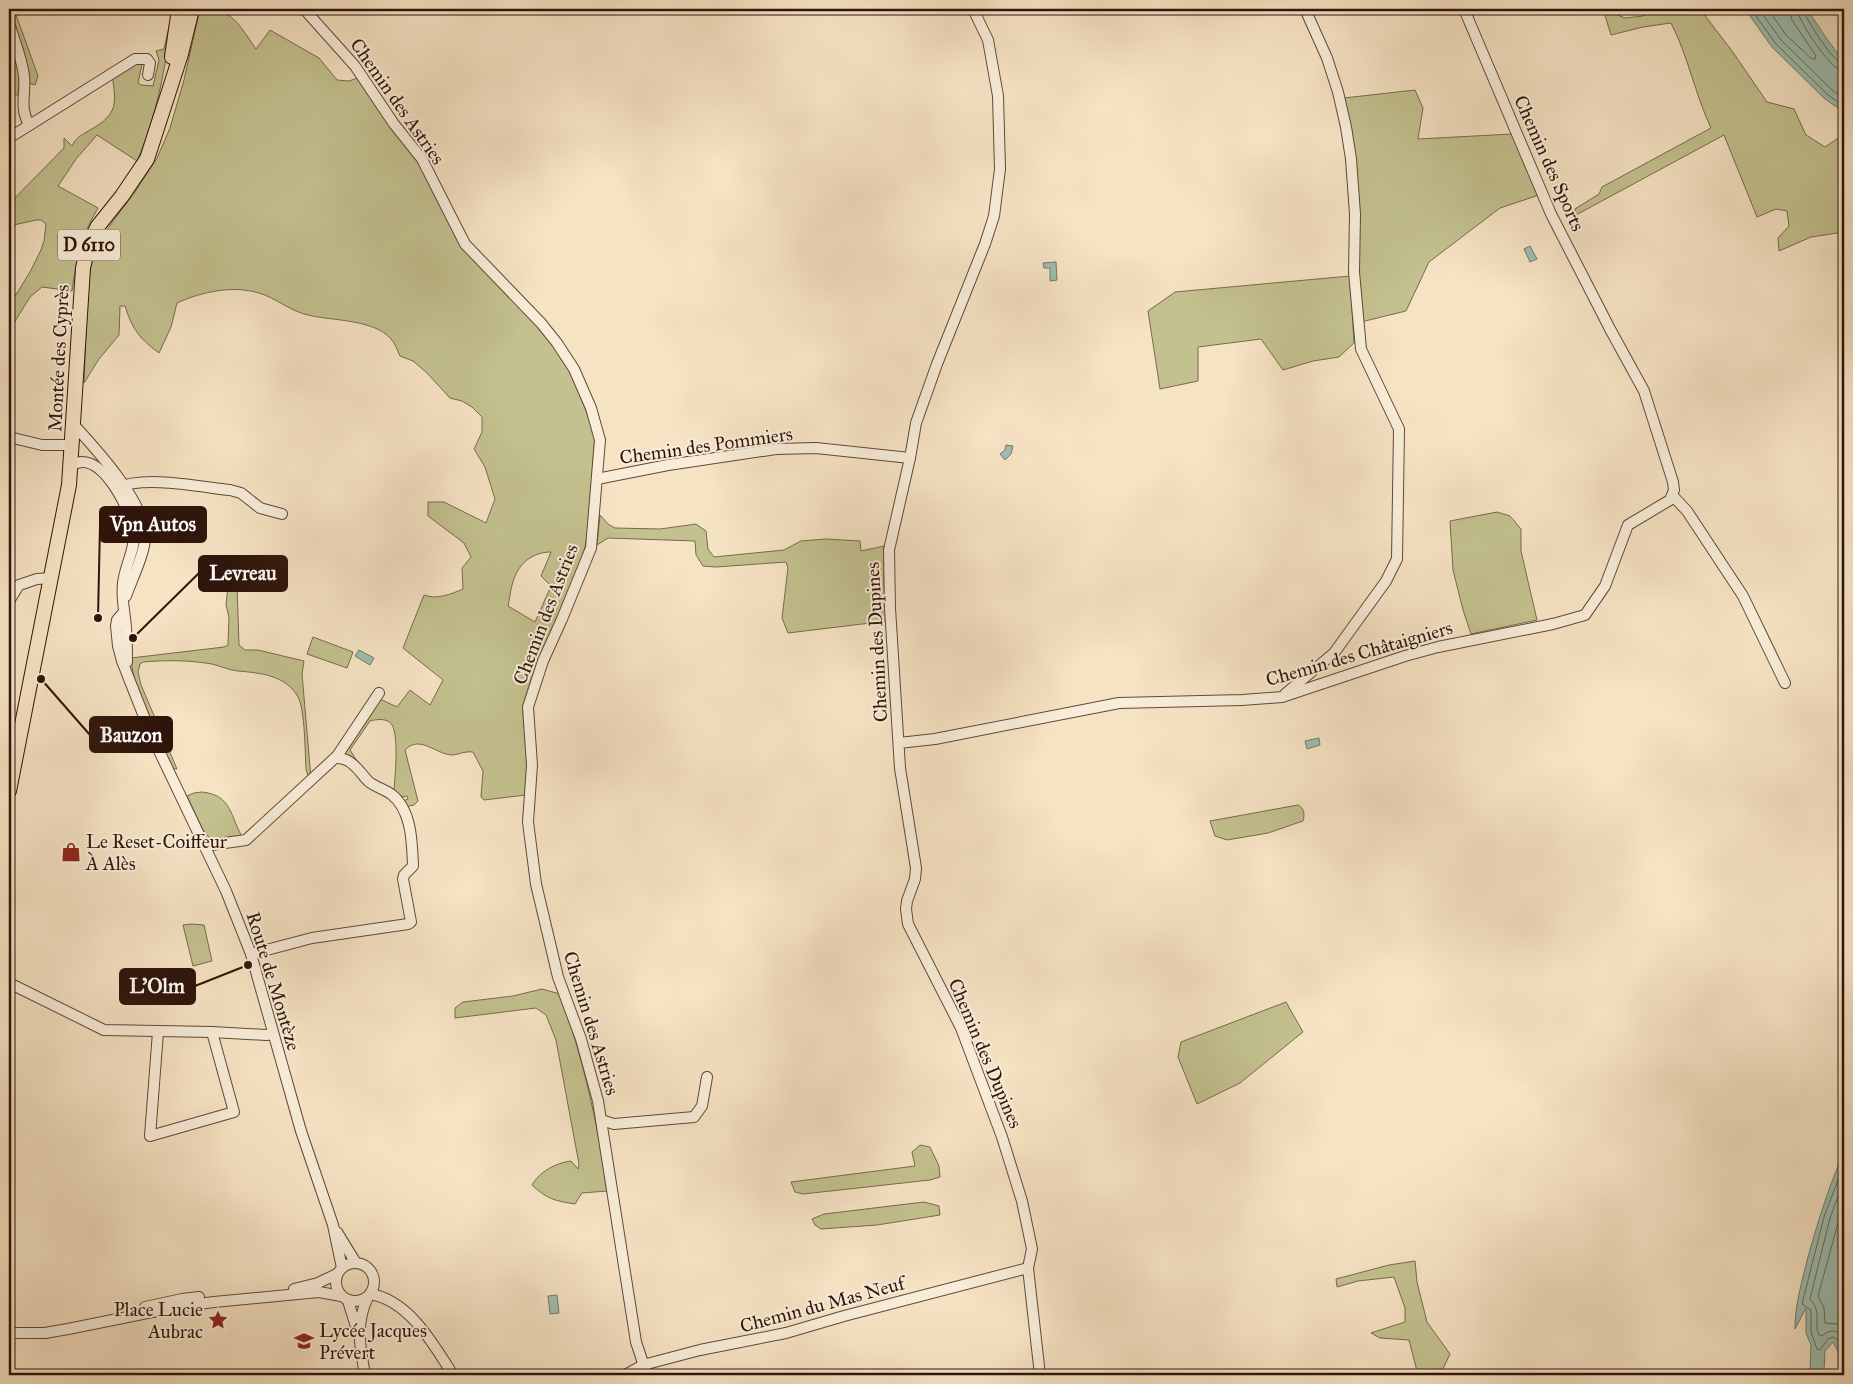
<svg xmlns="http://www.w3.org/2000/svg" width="1853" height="1384" font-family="'IM FELL Great Primer',serif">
	<rect width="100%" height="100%" fill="#f6e3c4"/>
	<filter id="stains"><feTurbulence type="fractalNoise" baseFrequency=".004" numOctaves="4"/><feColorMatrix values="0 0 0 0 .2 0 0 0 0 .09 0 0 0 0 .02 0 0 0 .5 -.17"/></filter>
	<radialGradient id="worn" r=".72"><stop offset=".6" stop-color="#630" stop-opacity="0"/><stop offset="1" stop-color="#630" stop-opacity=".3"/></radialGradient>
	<g fill="#c3c18f" stroke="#786a4c" fill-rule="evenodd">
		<polygon points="9,9 14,9 38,76 35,85 29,83 26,61"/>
		<path d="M173 9C167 60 158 113 137 161L97 135 76 159 58 186 98 208C82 234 76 261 72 291L42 287 30 297 9 331V306L30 272 41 250 44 241 46 224 41 220H36L9 226V204L64 148V138L72 146C76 137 82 135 90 130 119 114 116 103 112 74L138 61 142 64 138 83 141 85 153 86 159 60 156 51 164 49Z"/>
		<path d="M200 9C234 9 238 24 256 49L270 30 319 58 337 80 349 81 360 77 416 156 465 250 546 335 570 370 595 434 588 529 585 547 574 580 531 680 524 702 523 714 528 762 526 795 484 800 481 797 483 771 473 752C465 751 460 754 453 755 436 755 420 734 405 750L418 801 414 805 405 807 403 801 408 799 407 796 402 797 394 790C395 777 399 736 392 725 388 718 377 719 370 721L350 750 357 761 342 755 375 699 382 700 397 707 410 690 430 705 443 680 403 648 424 595C437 600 451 594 463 589L462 568 471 557 464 543 428 516V502H444L486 523 495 499 485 467 474 449 482 432V417L472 407 462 401 450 398 427 373 413 361 400 356C397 350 395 343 391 339 374 319 332 321 308 315 290 311 276 298 259 293 232 285 201 292 177 303L171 327 159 353C140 339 132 329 125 306H120L119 335 99 359 84 383 88 282 94 250 113 221 135 192 157 158 170 128 184 80ZM551 552 541 576 551 586 535 622 508 606C510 598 510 590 513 582 518 564 532 552 551 552Z"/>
		<path d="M1603 9 1625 18 1643 16 1655 9H1700L1732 51 1767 102 1794 109 1806 135 1825 147 1843 135 1844 232 1811 237 1779 251 1778 238 1789 226 1787 211 1776 209 1757 217 1724 135 1576 215 1575 209 1599 194 1602 187 1711 128C1695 94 1688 56 1671 23L1643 27 1611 35Z"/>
		<polygon points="11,57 16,58 20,73 18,95 9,95 9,70 13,69 9,58"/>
		<polygon points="1415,90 1423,108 1418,139 1512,134 1539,195 1500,208 1429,262 1406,311 1361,322 1344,98"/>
		<polygon points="1350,276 1354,343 1339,357 1313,361 1283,370 1261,339 1198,347 1198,381 1160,389 1148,311 1175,292"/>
		<polygon points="1497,512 1510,516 1521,529 1521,551 1537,620 1471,634 1463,610 1453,570 1450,521"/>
		<polygon points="600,515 608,524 615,528 660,529 696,524 706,531 708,549 714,557 784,550 801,541 826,539 860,541 861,551 884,546 884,587 887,621 788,633 782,618 788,568 786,562 716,567 703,566 696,555 695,541 608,538 597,545"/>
		<path d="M228 585H237L239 645 245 650H258L304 661 302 674 311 778 308 776 306 769C305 753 305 709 298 697 286 675 260 673 238 671 229 670 220 666 212 664 188 660 167 660 143 662L140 664 138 672 141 685 177 769 172 768C157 733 134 696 131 658L224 647 228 645 229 617 226 605Z"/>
		<polygon points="313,637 353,652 347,668 307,654"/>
		<path d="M202 792C233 795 230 818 243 838L212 841 203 830 187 796 194 793Z"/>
		<path d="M1298 805C1304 808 1305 814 1303 821L1268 833 1227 840 1215 836 1210 821Z"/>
		<polygon points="192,924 204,925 212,961 193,966 183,925"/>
		<path d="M542 989 560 994C583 1058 598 1123 607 1191L582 1193 575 1204C555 1201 547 1199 532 1185 540 1171 556 1163 571 1161L578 1169 579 1164 556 1040 546 1015 536 1008 455 1018V1008L463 1002 513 996Z"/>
		<polygon points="1286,1002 1303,1032 1240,1083 1197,1104 1178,1057 1181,1042"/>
		<polygon points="920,1145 930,1147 939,1166 940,1177 930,1180 803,1194 795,1192 791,1182 915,1166 912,1152"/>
		<polygon points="924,1202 939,1206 940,1215 877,1225 821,1229 815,1225 812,1219 824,1214"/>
		<polygon points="1415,1261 1417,1282 1427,1322 1450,1354 1443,1369 1444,1375 1418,1375 1409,1340 1380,1338 1371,1333 1405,1322 1405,1308 1394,1277 1358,1281 1337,1287 1336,1279 1389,1265"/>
	</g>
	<g fill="#9dbeb0" stroke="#717a6e">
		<polygon points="1745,9 1807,9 1829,42 1844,61 1844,112 1825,99 1772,47"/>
		<polygon points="1530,246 1537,259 1530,262 1524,249"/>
		<polygon points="1056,262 1057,280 1050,281 1050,268 1044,268 1043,263"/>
		<polygon points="1006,445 1013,446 1011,454 1005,460 1000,454 1005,450"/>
		<polygon points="359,650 374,658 370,665 355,656"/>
		<polygon points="1319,738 1320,745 1307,749 1305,741"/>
		<path d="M1844 1152V1362L1833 1342 1825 1351 1824 1371 1821 1375H1812L1810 1371 1811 1345 1806 1333V1308L1795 1329C1795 1305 1802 1281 1808 1257 1818 1221 1829 1186 1844 1152Z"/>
		<polygon points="557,1295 559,1313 550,1314 548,1296"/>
	</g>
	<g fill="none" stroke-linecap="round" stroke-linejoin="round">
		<g stroke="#66695d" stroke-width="1">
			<polyline points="1751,9 1776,44 1828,95 1844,106"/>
			<polyline points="1759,9 1781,40 1832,90 1844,98"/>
			<polyline points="1768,9 1786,35 1812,59 1815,59 1816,56 1792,20 1789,9"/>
			<path d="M1797 9C1797 19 1827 63 1837 68 1840 70 1841 70 1844 70"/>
			<path d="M1803 9 1804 13C1811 25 1832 62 1844 64"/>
			<polyline points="1844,1164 1824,1217 1802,1304 1811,1310 1811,1332 1817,1349 1820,1350 1828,1339 1833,1337 1838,1340 1844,1352"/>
			<path d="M1844 1180 1830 1218 1810 1299C1823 1314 1813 1321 1819 1335L1822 1336C1830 1329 1838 1329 1844 1339"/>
			<polyline points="1844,1201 1818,1296 1824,1308 1825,1323 1837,1324 1844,1327"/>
		</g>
		<defs>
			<g id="minor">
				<polyline points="304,9 355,66 394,124 422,159 465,244 541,323 557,343 574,369 591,408 600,440 591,548 562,619 543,661 528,707 532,765 528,822 536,884 558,977 581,1039 598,1101 636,1342 647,1375"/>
				<polyline points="973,9 988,40 998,96 1000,169 994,216 985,244 937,364 916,423 910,458 889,550 890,608 900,768 916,868 915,879 907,901 906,909 908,924 961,1028 1002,1137 1022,1201 1032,1249 1028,1268 1040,1375"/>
				<path d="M9 23C14 40 22 58 24 76 26 95 19 106 29 125"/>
				<polyline points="9,138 135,59 147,59 150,63 148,75"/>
				<path d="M74 425C96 449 146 503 145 537 145 553 132 579 126 596"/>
				<polyline points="9,437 42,445 72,445"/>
				<path d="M71 466C99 446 130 508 134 531 136 548 125 565 123 583 121 598 125 613 126 628 127 639 127 651 127 662"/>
				<polyline points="597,479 668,465 776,449 816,448 910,458"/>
				<path d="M118 488C143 475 201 487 230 490L241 493 260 508 282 514"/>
				<polyline points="1673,496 1687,511 1743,596 1785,683"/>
				<polyline points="9,601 19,585 37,579 51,578"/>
				<polyline points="123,613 117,620 116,626 118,646 122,661 150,732 226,891 251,954 301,1131 333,1225 342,1268"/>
				<polyline points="1285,694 1334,653 1386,581 1397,559 1399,429 1361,349 1354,272 1355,214 1351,159 1346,127 1338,92 1327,58 1305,9"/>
				<polyline points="899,743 935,739 1119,703 1242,700 1282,697 1405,656 1438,647 1553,624 1585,615 1605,586 1628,525 1670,500 1674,490 1673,482 1644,391 1610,329 1551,214 1464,9"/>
				<polyline points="204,846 246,840 337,756 379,693"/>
				<path d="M251 954 312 938 408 924 411 922 403 879 404 875 413 866C412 842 412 810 391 794 384 789 375 787 368 781 358 770 351 757 335 758"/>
				<polyline points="9,983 104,1030 212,1032 266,1035 273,1034"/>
				<polyline points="158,1032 150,1136 234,1112 212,1032"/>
				<polyline points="601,1120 614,1124 694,1117 702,1106 707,1077"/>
				<polyline points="337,1232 356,1263"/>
				<circle cx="355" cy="1282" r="19"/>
				<polyline points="294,1289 318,1283 337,1274"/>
				<path d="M370 1294C409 1300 434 1345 453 1375"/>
				<polyline points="348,1301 358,1333"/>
				<polyline points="145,1307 182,1299 199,1297"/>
				<polyline points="9,1333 45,1333 68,1329 182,1306 214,1302 319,1292 341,1296"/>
				<path d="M365 1375C360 1347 355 1324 368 1297"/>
				<polyline points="625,1375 643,1365 700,1350 786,1333 844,1316 1028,1268"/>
			</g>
			<g id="major">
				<polyline points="172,57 179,9"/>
				<polyline points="9,791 69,485 83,268 88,246 98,226 122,196 147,159 181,54 192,9"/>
			</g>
		</defs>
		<use href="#minor" stroke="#604838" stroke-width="12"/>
		<use href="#major" stroke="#2e140a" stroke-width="16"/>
		<use href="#minor" stroke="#f9edd9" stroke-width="10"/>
		<use href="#major" stroke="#f6e3c4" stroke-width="14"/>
	</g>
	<defs>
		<symbol id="shop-bare" viewBox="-9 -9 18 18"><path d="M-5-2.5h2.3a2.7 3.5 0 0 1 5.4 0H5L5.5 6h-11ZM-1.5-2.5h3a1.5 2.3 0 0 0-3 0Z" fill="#8f2418" stroke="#f9edd9" stroke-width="2.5" paint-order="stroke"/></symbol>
		<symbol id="sight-bare" viewBox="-9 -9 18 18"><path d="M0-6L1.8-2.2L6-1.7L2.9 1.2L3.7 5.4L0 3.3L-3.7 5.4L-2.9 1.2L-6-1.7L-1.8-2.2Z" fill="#8f2418" stroke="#f9edd9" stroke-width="2.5" paint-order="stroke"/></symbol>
		<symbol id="school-bare" viewBox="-9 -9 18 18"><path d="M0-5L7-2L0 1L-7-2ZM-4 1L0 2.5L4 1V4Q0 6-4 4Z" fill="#8f2418" stroke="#f9edd9" stroke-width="2.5" paint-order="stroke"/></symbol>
	</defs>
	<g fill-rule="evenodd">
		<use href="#shop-bare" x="57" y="838" width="28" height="28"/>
		<use href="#sight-bare" x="204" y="1306" width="28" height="28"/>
		<use href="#school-bare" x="290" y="1327" width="28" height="28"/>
	</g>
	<g text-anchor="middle" stroke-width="4" stroke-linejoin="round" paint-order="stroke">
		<rect fill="#f9edd9" stroke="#6b5548" stroke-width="1" x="58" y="229.5" width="62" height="31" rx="4"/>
		<g font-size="18" font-weight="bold" fill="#2e140a">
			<text x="89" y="251">D 6110</text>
		</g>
		<g font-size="19" fill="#2e140a" stroke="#f9edd9">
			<text transform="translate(398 101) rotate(55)" y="7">Chemin des Astries</text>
			<text transform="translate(1550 163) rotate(66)" y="7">Chemin des Sports</text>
			<text transform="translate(58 358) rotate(-87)" y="7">Montée des Cyprès</text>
			<text transform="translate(706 445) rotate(-8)" y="7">Chemin des Pommiers</text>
			<text transform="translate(545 614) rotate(-69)" y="7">Chemin des Astries</text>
			<text transform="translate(876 642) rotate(-93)" y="7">Chemin des Dupines</text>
			<text transform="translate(1359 653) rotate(-16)" y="7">Chemin des Châtaigniers</text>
			<text transform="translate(274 981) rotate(73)" y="7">Route de Montèze</text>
			<text transform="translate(592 1023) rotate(73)" y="7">Chemin des Astries</text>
			<text transform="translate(986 1053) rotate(67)" y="7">Chemin des Dupines</text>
			<text transform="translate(822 1304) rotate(-15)" y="7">Chemin du Mas Neuf</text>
		</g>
		<g font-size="19" fill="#2e140a" stroke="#f9edd9" text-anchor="start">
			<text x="86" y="848">Le Reset-Coiffeur<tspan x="86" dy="22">À Alès</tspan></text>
			<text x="203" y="1316" text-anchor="end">Place Lucie<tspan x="203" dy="22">Aubrac</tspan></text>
			<text x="319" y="1337">Lycée Jacques<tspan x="319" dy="22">Prévert</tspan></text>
		</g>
	</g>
	<path fill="none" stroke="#2e140a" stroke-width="2" d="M98 618L100 524M133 638L199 573M41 679L90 735M248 965L195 986"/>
	<g fill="#2e140a" stroke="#f9edd9" stroke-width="2">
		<circle cx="98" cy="618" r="5"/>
		<circle cx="133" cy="638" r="5"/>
		<circle cx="41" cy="679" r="5"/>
		<circle cx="248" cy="965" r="5"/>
	</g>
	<g fill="#2e140a" stroke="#2e140a" stroke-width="2">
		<rect x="100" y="507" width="106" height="35" rx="5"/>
		<rect x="199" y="556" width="88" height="35" rx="5"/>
		<rect x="90" y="717" width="82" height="35" rx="5"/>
		<rect x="120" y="969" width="75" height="35" rx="5"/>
	</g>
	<g font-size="20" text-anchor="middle" font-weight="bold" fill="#fff">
		<text x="153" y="531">Vpn Autos</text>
		<text x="243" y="580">Levreau</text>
		<text x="131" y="742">Bauzon</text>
		<text x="157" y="993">L'Olm</text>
	</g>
	<rect width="1853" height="1384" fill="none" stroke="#f6e3c4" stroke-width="30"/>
	<rect x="10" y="10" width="1833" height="1364" fill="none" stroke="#2e140a" stroke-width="2.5"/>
	<rect x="15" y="15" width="1823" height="1354" fill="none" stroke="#2e140a"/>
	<rect width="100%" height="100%" filter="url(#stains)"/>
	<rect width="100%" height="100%" fill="url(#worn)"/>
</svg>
